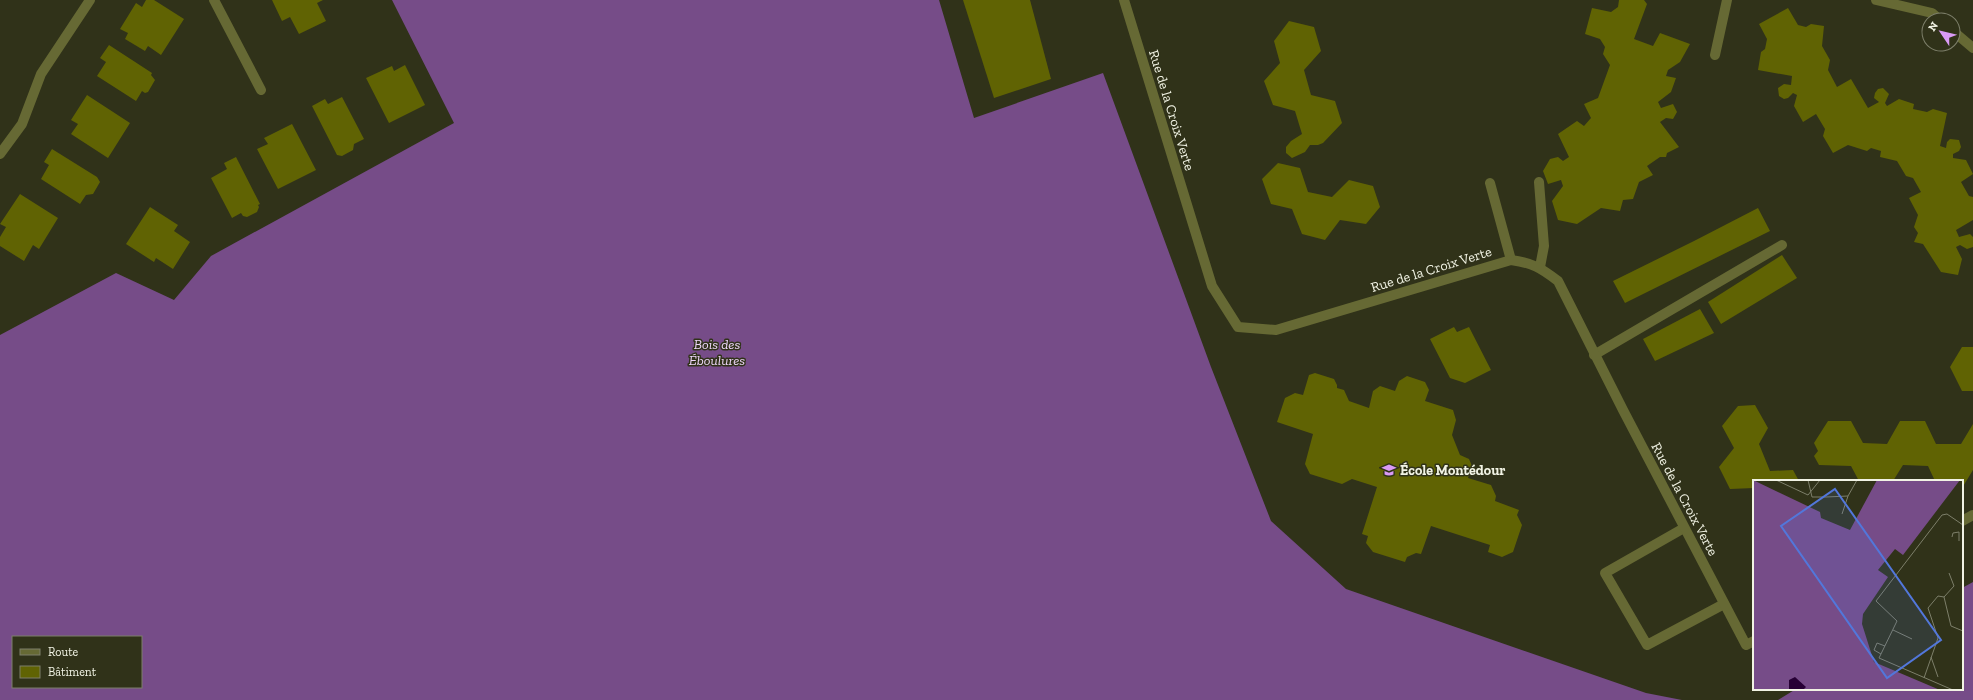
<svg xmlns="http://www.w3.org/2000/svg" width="1973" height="700" font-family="'Zilla Slab',serif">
	<rect width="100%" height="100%" fill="#303219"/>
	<g fill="#764c88" fill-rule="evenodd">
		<path d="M392 0H939L974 118 1103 73 1211 367 1271 521 1346 589 1646 693 1682 700H0V335L116 273 174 300 211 256 454 123ZM13 637H141V687H13Z"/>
		<polygon points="1973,582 1973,700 1778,700 1796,689 1962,689 1962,588"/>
	</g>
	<g fill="#606303">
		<polygon points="146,0 154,0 184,19 161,55 148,46 145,51 125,39 128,33 120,29 136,3 142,7"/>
		<polygon points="272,0 323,0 317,3 326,21 299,34 290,17 282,21"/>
		<polygon points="963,0 1030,0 1051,79 994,98"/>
		<polygon points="1619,0 1644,0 1647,4 1634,39 1653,46 1660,33 1690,44 1680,62 1668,70 1666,76 1676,78 1671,92 1658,102 1661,108 1673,104 1677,112 1673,119 1666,118 1660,122 1679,147 1667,153 1666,157 1660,157 1647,166 1653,175 1639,182 1633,199 1623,200 1620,211 1601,208 1577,224 1558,220 1552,201 1563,186 1561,180 1548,184 1543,171 1550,159 1558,157 1563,161 1569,157 1558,134 1577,121 1584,126 1591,118 1584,104 1598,98 1610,65 1603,54 1605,47 1600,39 1585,34 1592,8 1611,12 1618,7"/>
		<polygon points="1788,8 1798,25 1806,27 1811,24 1824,26 1822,46 1830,60 1828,70 1837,87 1851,79 1868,108 1879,102 1874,98 1875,93 1878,89 1883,88 1889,94 1885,103 1887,106 1899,99 1914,104 1913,109 1927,112 1933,109 1947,113 1940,146 1946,148 1947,142 1950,139 1959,140 1961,147 1959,151 1953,154 1953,158 1966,160 1973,174 1961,182 1969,196 1973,197 1973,220 1956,230 1959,237 1970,234 1973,237 1973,247 1967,249 1960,245 1956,247 1962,259 1958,275 1941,272 1923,244 1914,242 1918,233 1914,227 1918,215 1909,198 1921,192 1913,178 1906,176 1897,161 1880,157 1881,151 1871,148 1867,151 1848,145 1833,153 1823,136 1825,129 1816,114 1803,122 1794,106 1797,95 1793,93 1788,98 1784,99 1779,96 1778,88 1784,84 1791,85 1792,76 1758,70 1761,52 1765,49 1767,39 1759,24"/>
		<polygon points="1289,21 1314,27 1321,51 1304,70 1311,95 1335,101 1342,123 1323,143 1318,145 1310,145 1305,152 1292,158 1286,153 1286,147 1291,141 1302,134 1295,111 1273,105 1264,81 1280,63 1274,41"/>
		<polygon points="109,45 152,73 151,75 155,80 148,92 145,93 142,91 136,101 97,76 106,62 100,58"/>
		<polygon points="405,65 425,105 389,123 366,78 392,66 394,71"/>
		<polygon points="87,95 130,123 108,158 71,134 78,124 71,120"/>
		<polygon points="342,97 364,139 354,144 353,150 342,156 337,155 312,106 325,99 328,104"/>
		<polygon points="292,124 316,170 278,189 257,149 268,144 264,138"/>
		<polygon points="52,149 97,177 100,182 93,194 86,195 80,204 41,179 49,165 44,162"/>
		<polygon points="236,157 260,204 258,205 259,207 257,212 247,217 243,216 241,213 232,218 211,178 227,169 224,163"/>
		<polygon points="1278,163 1300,168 1308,192 1332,197 1349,180 1373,186 1380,207 1366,224 1340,220 1325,240 1302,234 1292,209 1271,204 1262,179"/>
		<polygon points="20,194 58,218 39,249 33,245 24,261 0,246 0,237 6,227 0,224"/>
		<polygon points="150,207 178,225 174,231 190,242 173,269 156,258 154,262 126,244"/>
		<polygon points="1758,208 1770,231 1625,303 1613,281 1694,241"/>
		<polygon points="1782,255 1797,278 1721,324 1708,302"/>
		<polygon points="1700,309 1714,333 1655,361 1643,339"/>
		<polygon points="1454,327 1457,332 1469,327 1491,370 1465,383 1450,378 1430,339"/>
		<polygon points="1962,347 1973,347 1973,391 1962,391 1950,367"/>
		<polygon points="1315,373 1334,379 1337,385 1337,388 1344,390 1349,401 1369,408 1373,391 1380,386 1395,391 1399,381 1407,376 1425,382 1429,390 1425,401 1453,410 1456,420 1452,435 1460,455 1469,459 1472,466 1468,478 1491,485 1496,496 1495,501 1519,510 1517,515 1522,525 1513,552 1502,557 1488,552 1490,545 1431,526 1421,554 1416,553 1407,557 1405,562 1373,552 1366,543 1368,536 1362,534 1377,487 1352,479 1342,484 1310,474 1305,464 1313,434 1277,422 1285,398 1295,393 1303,395 1309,375"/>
		<polygon points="1755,405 1768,428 1759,444 1770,471 1793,470 1799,481 1754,481 1754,488 1730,489 1719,467 1734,448 1722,426 1738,406"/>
		<polygon points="1828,421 1851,421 1863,443 1887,444 1900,421 1925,421 1936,444 1961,444 1973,424 1973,470 1962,488 1962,481 1935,481 1928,466 1903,465 1893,481 1859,481 1851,466 1819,465 1814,456 1818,451 1814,443"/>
	</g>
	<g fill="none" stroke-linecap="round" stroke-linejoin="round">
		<g stroke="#666934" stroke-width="10">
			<polyline points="1715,55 1727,0"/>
			<polyline points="1539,182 1544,246 1540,267"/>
			<polyline points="1490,183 1511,260"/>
			<polyline points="1594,355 1782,245"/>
			<polyline points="1684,528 1605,573 1647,645 1724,604"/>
		</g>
		<g stroke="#666934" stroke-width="10">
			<polyline points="214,0 261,90"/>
			<path d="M1124 0 1212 286 1238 327 1276 330 1511 260C1533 263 1541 268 1558 281L1623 410 1746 645 1754 641"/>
			<polyline points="1876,0 1932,13 1940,20"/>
			<polyline points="1953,31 1973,48"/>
			<polyline points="0,154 22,124 41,74 90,0"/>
			<polyline points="1962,521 1973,515"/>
		</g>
	</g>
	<defs>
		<symbol id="school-bare" viewBox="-9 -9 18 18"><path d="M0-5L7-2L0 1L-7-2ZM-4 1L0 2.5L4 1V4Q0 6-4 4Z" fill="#da9af6" stroke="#303219" stroke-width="2.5" paint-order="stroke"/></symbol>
	</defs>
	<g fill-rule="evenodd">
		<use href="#school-bare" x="1379" y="460" width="20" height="20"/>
	</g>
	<g text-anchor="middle" stroke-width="3" stroke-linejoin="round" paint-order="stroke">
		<g font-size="14" fill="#f1f3e4" stroke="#303219">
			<text transform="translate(1172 110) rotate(73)" y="5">Rue de la Croix Verte</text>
			<text transform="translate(1431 269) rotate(-17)" y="5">Rue de la Croix Verte</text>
			<text transform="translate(1685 499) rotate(62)" y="5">Rue de la Croix Verte</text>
		</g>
		<g font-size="14" font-style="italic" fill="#eed6fa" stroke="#303219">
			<text x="717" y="349">Bois des<tspan x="717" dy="16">Éboulures</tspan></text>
		</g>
		<g font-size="14" font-weight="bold" fill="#f1f3e4" stroke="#303219" text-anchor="start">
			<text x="1400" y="475">École Montédour</text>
		</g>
	</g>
	<g transform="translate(1753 480)">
		<rect width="210" height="210" fill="#303219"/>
		<path d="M0 0 67 32 68 38 97 50 124 0H207L150 75 142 69 125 90 135 97 110 134 109 144 121 182 187 210H0Z" fill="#764c88"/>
		<path d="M42 197 53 207 50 210H36V200Z" fill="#270035"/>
		<path fill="none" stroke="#7d7f6a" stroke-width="1" d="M23 0 55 15 67 0M55 0 59 17H73L95 16 104 0M89 34 95 16M199 57 200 53 206 52V61M191 117 198 146 210 151M191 117 201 106 196 93M140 150 159 159M128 174 121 170 124 163 132 166M178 177 185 197M171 198 185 158 175 128 185 116 191 117M200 210 126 178 144 141 123 121 189 35 194 34 210 45"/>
		<path fill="#5277db" fill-opacity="0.15" stroke="#5277db" stroke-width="2" d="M82 9 188 160 134 198 28 46Z"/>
		<rect width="210" height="210" fill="none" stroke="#f1f3e4" stroke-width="2"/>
	</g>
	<rect x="12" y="636" width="130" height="52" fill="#303219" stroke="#7d7f6a"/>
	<rect x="20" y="649" width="20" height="6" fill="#666934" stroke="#7d7f6a"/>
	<text x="48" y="656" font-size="12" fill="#f1f3e4">Route</text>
	<rect x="20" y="666" width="20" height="12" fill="#606303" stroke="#7d7f6a"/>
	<text x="48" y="676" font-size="12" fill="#f1f3e4">Bâtiment</text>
	<g transform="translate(1941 32) rotate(305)"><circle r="19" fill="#303219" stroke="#7d7f6a"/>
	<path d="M0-3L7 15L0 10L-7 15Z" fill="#da9af6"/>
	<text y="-6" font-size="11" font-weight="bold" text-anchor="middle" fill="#f1f3e4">N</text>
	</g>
</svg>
